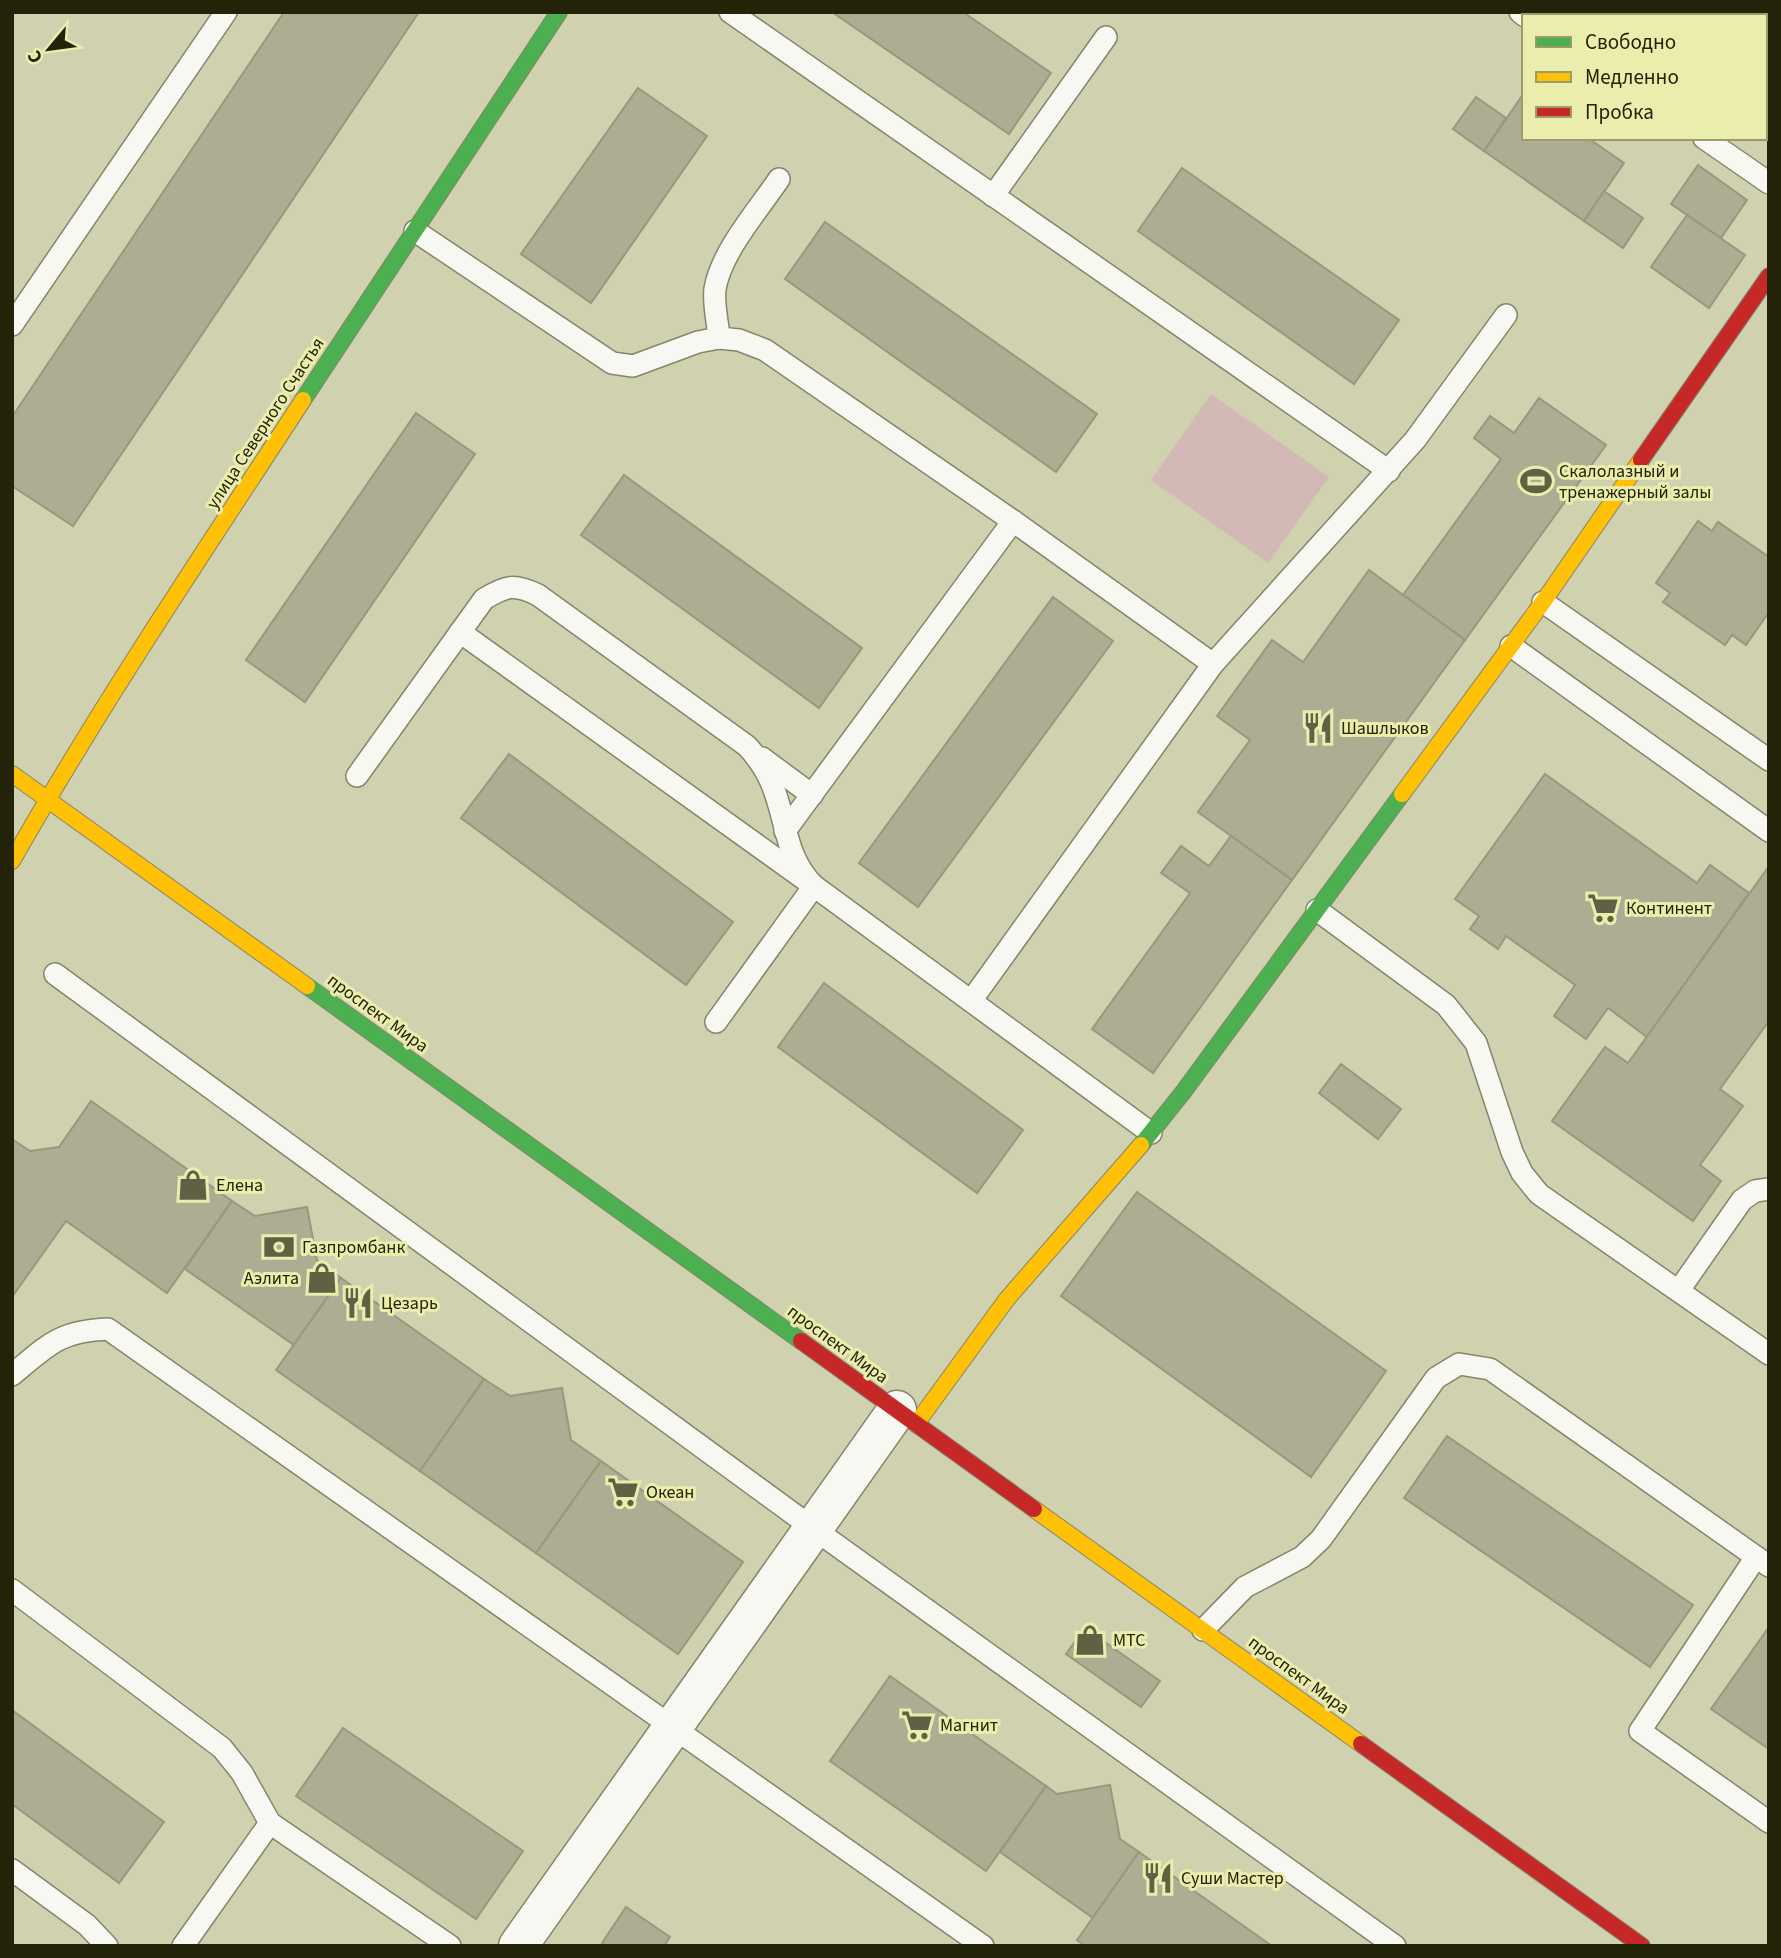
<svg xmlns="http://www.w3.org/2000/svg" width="1781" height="1958" font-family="'Source Sans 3',sans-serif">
	<rect width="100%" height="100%" fill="#d0d1af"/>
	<polygon fill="#d2b9b5" points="1211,394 1329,477 1268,563 1151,480"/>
	<g fill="#acad92" stroke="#98987e" stroke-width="2">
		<polygon points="284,12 419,12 73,526 12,486 12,417"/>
		<polygon points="832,12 963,12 1051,73 1009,134"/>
		<polygon points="1659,12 1769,12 1769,26 1765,31 1765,16 1665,16"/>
		<polygon points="638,88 707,136 591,303 521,254"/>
		<polygon points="1524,93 1524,138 1588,138 1624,163 1584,221 1484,151"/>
		<polygon points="1476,97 1506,118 1484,151 1453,129"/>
		<polygon points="1698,165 1747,200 1721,238 1671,204"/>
		<polygon points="1182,168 1399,320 1354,384 1138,231"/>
		<polygon points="1604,191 1643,218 1623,248 1584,221"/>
		<polygon points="1687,215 1745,255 1709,308 1651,267"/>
		<polygon points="825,222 1097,414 1056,472 785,279"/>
		<polygon points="1539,398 1606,445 1465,640 1403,595 1501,459 1474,438 1490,416 1514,433"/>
		<polygon points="416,413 475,454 305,702 246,660"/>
		<polygon points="624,475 862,648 819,708 581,535"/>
		<polygon points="1698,521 1712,531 1718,522 1769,557 1769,612 1746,645 1732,635 1725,645 1663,602 1670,593 1656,583"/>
		<polygon points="1369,570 1465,640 1292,880 1198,812 1250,740 1217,716 1272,640 1303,662"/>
		<polygon points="1053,597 1113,641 918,907 859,863"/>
		<polygon points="509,754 733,922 686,985 461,818"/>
		<polygon points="1545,774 1697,883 1710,865 1749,893 1647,1037 1608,1008 1586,1039 1554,1016 1575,985 1506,936 1498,949 1470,929 1479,916 1455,899"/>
		<polygon points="1231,836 1292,880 1153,1073 1092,1029 1190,893 1161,873 1181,846 1209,866"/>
		<polygon points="1769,866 1769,1021 1720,1089 1743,1106 1700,1165 1721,1181 1693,1221 1552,1121 1605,1047 1628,1063"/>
		<polygon points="824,983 1023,1130 977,1193 778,1047"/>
		<polygon points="1341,1064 1401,1109 1378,1139 1319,1093"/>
		<polygon points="91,1101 232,1201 167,1293 66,1221 12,1297 12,1139 30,1151 59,1147"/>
		<polygon points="1137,1192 1386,1371 1311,1477 1061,1296"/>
		<polygon points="232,1201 255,1216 307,1207 317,1260 341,1278 294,1345 185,1269"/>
		<polygon points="341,1278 484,1379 420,1471 276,1370"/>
		<polygon points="484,1379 510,1396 562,1388 571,1440 601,1461 536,1553 420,1471"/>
		<polygon points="1447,1436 1693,1605 1650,1667 1404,1498"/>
		<polygon points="601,1461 743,1562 678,1654 536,1553"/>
		<polygon points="1769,1627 1769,1749 1711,1709"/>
		<polygon points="1085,1628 1160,1681 1141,1707 1066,1654"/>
		<polygon points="890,1676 1046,1786 986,1871 830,1761"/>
		<polygon points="12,1710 164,1822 119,1883 12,1804"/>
		<polygon points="343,1728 523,1851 476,1919 296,1796"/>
		<polygon points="1110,1785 1120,1839 1139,1852 1093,1918 1000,1852 1046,1786 1057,1794"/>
		<polygon points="1139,1852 1272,1946 1085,1946 1077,1940"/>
		<polygon points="626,1907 670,1937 664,1946 607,1946 602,1943"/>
	</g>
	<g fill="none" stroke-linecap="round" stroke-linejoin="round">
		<defs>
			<g id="lane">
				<polyline points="730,12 1389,471"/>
				<polyline points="1520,12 1525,16"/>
				<polyline points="1704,138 1769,183"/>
				<polyline points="993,196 1106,37"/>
				<polyline points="415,231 612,363 633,366 698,342 719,338 739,340 765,350 1013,521 1213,664"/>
				<polyline points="12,325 226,12"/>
				<path d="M719 338C718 323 713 304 715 289 721 252 759 209 779 179"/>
				<polyline points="1543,602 1769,760"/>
				<polyline points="460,632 814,886 716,1022"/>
				<polyline points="1511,646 1769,831"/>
				<polyline points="762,758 812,795"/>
				<path d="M357 776 484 599C506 586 514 583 538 595L747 746C757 757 765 768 771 782 787 818 784 857 814 886L1151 1133"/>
				<polyline points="785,831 1013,521"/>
				<polyline points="1317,910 1446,1005 1476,1043 1512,1152 1522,1173 1539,1194 1769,1354"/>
				<polyline points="55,974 814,1529 1395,1946"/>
				<polyline points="971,1001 1213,664 1415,440 1506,315"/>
				<polyline points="1679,1290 1742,1200 1755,1191 1769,1189"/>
				<path d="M12 1375C48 1345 59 1331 108 1329L983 1946"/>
				<polyline points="1756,1557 1640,1731 1769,1822"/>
				<polyline points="12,1590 222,1748 242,1773 270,1823 450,1946"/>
				<polyline points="1203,1630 1245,1587 1302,1557 1321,1539 1436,1378 1459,1364 1490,1369 1769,1566"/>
				<polyline points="12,1870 87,1925 107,1946"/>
				<polyline points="183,1946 270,1823"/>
			</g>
			<polyline id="street" points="518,1946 897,1410"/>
			<g id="fast">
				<polyline points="303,400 559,12"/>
				<polyline points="307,986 801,1341"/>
				<polyline points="1141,1145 1184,1091 1402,794"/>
			</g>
			<g id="slow">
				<polyline points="12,774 307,986"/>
				<polyline points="1402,794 1543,602 1641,460"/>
				<path d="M12 861C102 703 204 552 303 400"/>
				<polyline points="916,1424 1007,1299 1141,1145"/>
				<polyline points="1034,1509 1361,1744"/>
			</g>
			<g id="jam">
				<polyline points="1641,460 1769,276"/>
				<polyline points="801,1341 1034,1509"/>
				<polyline points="1361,1744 1642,1946"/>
			</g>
		</defs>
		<use href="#lane" stroke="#84856a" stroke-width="24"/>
		<use href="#street" stroke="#84856a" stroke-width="41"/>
		<use href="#fast" stroke="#84856a" stroke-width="18"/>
		<use href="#slow" stroke="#84856a" stroke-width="18"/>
		<use href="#jam" stroke="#84856a" stroke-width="18"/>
		<use href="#lane" stroke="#f8f8f3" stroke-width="21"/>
		<use href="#street" stroke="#f8f8f3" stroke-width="38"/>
		<use href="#fast" stroke="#4caf50" stroke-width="16"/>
		<use href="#slow" stroke="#ffc107" stroke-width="16"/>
		<use href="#jam" stroke="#c62828" stroke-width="16"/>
	</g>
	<defs>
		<symbol id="stadium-bare" viewBox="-9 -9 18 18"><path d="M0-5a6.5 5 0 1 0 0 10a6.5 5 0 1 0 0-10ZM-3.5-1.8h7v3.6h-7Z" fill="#606044" stroke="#ebedad" stroke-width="2.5" paint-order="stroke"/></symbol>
		<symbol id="restaurant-bare" viewBox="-9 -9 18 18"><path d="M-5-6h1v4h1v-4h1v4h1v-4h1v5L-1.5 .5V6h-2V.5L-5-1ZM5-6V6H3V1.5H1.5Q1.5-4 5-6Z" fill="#606044" stroke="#ebedad" stroke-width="2.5" paint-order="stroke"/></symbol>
		<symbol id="supermarket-bare" viewBox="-9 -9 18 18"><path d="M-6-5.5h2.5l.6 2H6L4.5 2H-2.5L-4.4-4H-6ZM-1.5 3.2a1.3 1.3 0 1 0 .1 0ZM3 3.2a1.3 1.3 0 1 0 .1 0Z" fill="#606044" stroke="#ebedad" stroke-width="2.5" paint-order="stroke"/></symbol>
		<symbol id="shop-bare" viewBox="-9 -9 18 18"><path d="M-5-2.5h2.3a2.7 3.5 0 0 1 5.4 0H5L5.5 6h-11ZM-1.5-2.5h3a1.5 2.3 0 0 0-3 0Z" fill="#606044" stroke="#ebedad" stroke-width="2.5" paint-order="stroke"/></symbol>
		<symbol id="bank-bare" viewBox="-9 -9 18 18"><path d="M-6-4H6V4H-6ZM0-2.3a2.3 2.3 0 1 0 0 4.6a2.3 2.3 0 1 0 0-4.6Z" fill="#606044" stroke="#ebedad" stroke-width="2.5" paint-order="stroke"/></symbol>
	</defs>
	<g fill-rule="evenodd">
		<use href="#stadium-bare" x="1514" y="459" width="44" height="44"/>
		<use href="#restaurant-bare" x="1296" y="706" width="44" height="44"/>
		<use href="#supermarket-bare" x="1581" y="886" width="44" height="44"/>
		<use href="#shop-bare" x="171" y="1163" width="44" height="44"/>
		<use href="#bank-bare" x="257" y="1225" width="44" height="44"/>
		<use href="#shop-bare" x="300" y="1256" width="44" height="44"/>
		<use href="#restaurant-bare" x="336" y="1281" width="44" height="44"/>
		<use href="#supermarket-bare" x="601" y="1470" width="44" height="44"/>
		<use href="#shop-bare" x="1068" y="1618" width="44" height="44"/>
		<use href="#supermarket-bare" x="895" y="1703" width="44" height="44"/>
		<use href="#restaurant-bare" x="1136" y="1856" width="44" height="44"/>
	</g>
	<g text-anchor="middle" stroke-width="6" stroke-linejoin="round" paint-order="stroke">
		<g font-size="18" fill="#23230a" stroke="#ebedad">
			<text transform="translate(265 423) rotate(-57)" y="6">улица Северного Счастья</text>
			<text transform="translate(378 1013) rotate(36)" y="6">проспект Мира</text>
			<text transform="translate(838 1344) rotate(36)" y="6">проспект Мира</text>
			<text transform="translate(1299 1675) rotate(36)" y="6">проспект Мира</text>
		</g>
		<g font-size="18" fill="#23230a" stroke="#ebedad" text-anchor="start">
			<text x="1559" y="477">Скалолазный и<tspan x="1559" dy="21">тренажерный залы</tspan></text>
			<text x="1341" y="734">Шашлыков</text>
			<text x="1626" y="914">Континент</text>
			<text x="216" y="1191">Елена</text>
			<text x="302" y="1253">Газпромбанк</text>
			<text x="299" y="1284" text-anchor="end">Аэлита</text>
			<text x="381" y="1309">Цезарь</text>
			<text x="646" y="1498">Океан</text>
			<text x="1113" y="1646">МТС</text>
			<text x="940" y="1731">Магнит</text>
			<text x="1181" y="1884">Суши Мастер</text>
		</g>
	</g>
	<rect width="1781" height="1958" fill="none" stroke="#23230a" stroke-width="28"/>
	<rect x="1522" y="14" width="245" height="126" fill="#ebedad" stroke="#9b9c6c" stroke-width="2"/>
	<rect x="1536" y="37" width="35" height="10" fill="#4caf50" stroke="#9b9c6c" stroke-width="2"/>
	<text x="1585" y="49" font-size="21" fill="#23230a">Свободно</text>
	<rect x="1536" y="72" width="35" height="10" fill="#ffc107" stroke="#9b9c6c" stroke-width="2"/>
	<text x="1585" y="84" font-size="21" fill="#23230a">Медленно</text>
	<rect x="1536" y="107" width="35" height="10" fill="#c62828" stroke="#9b9c6c" stroke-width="2"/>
	<text x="1585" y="119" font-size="21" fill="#23230a">Пробка</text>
	<g transform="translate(49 49) rotate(241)" stroke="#ebedad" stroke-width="5" paint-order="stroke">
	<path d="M0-5L12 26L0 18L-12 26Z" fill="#23230a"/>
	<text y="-10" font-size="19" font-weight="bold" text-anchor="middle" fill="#23230a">С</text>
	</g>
</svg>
